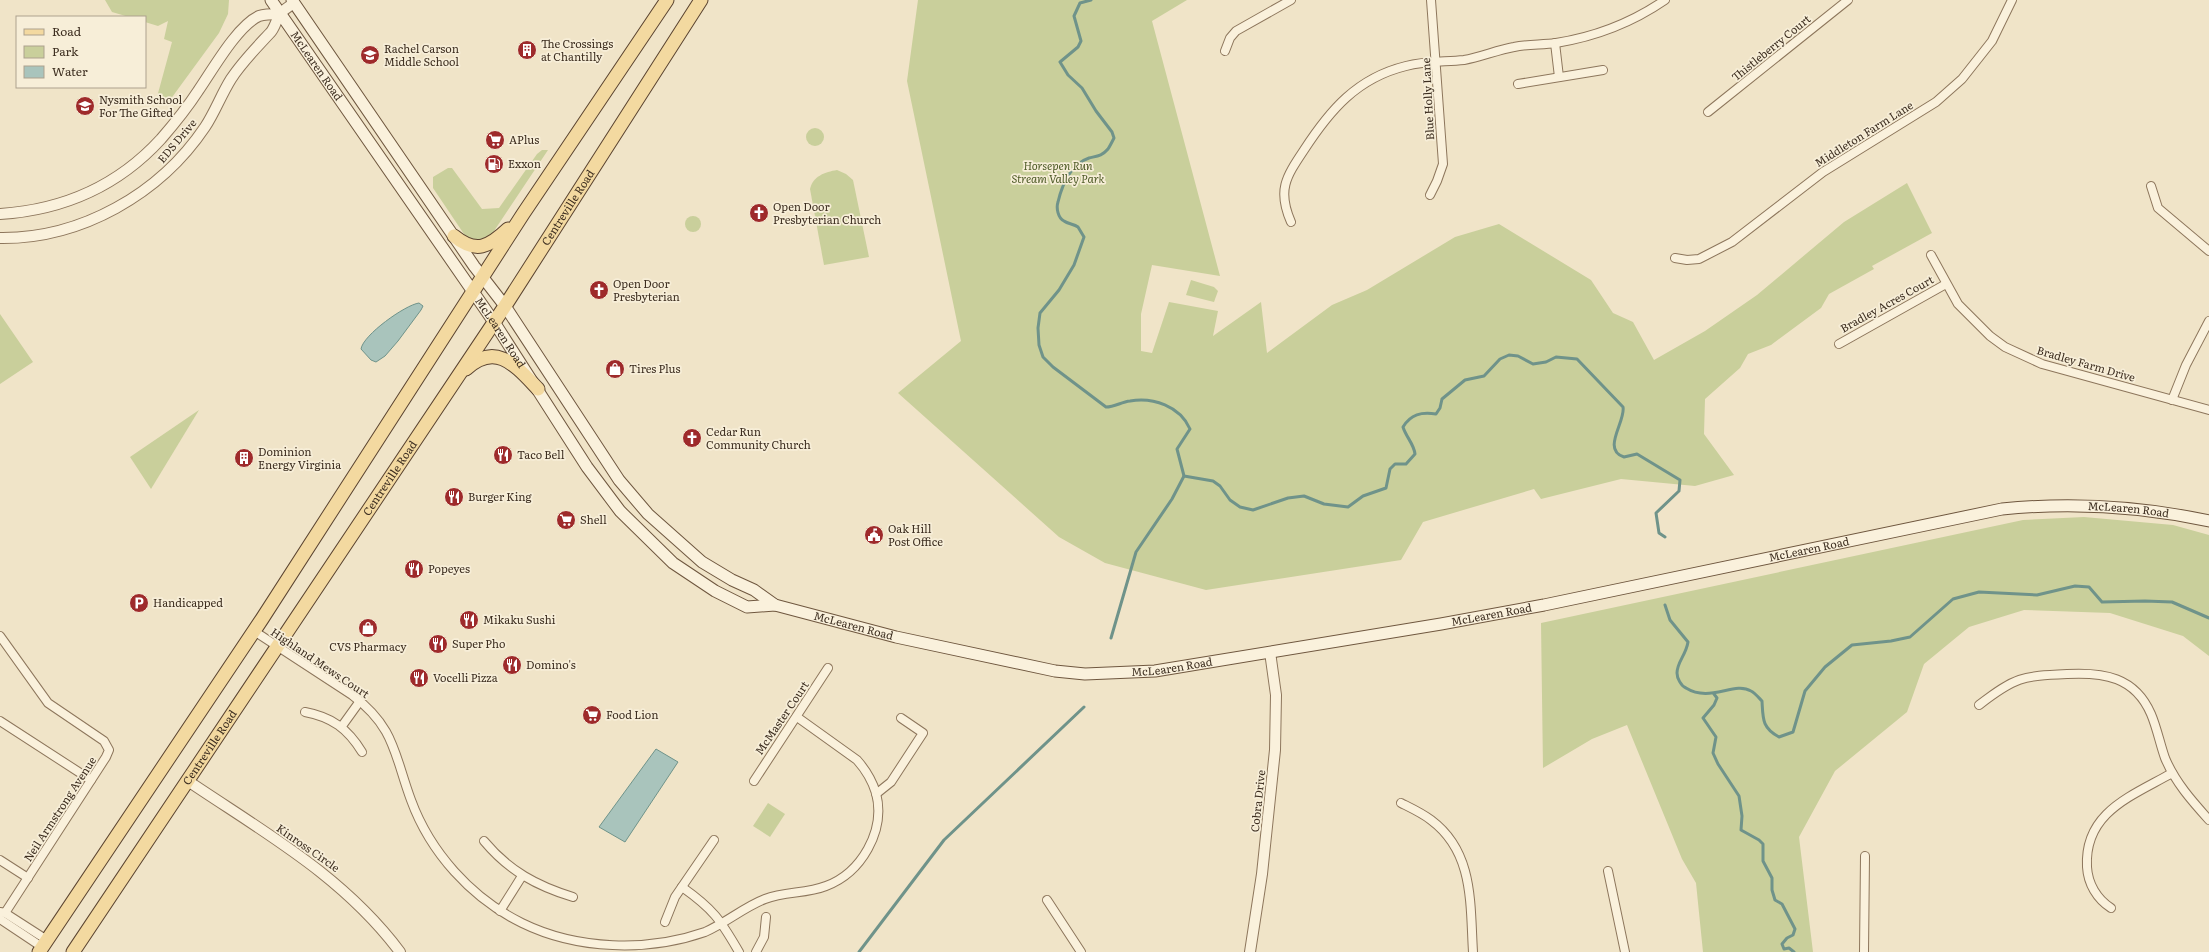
<svg xmlns="http://www.w3.org/2000/svg" width="2209" height="952" font-family="Literata,serif">
	<rect width="100%" height="100%" fill="#f0e4c8"/>
	<g fill="#c9cf9b">
		<polygon points="105,0 229,0 228,14 219,33 170,100 157,97 172,42 164,39 168,21 158,26 145,22 145,17 129,17 112,12"/>
		<polygon points="918,0 1187,0 1152,21 1220,276 1152,265 1141,314 1141,351 1152,353 1169,302 1218,311 1213,336 1261,302 1267,353 1332,305 1367,290 1455,237 1499,224 1591,280 1613,313 1633,322 1654,360 1705,331 1757,295 1844,222 1907,183 1932,233 1872,266 1874,269 1829,294 1821,308 1771,345 1748,354 1740,368 1705,399 1704,434 1734,475 1695,486 1621,479 1541,499 1534,489 1423,522 1401,560 1206,590 1105,563 1059,537 898,393 961,341 907,81"/>
		<circle cx="815" cy="137" r="9"/>
		<path d="M542 150H548L492 234C484 240 475 242 466 237L433 188V177L448 168H452L482 209 499 208 537 154Z"/>
		<path d="M837 170 846 174 853 180 869 257 824 265 810 189C813 176 825 172 837 170Z"/>
		<circle cx="693" cy="224" r="8"/>
		<polygon points="1191,280 1214,287 1218,291 1214,302 1186,295"/>
		<polygon points="0,314 33,362 0,384"/>
		<polygon points="199,410 151,489 130,457"/>
		<polygon points="2084,517 2173,525 2209,535 2209,656 2183,636 2110,613 2024,610 1969,627 1924,664 1907,712 1835,771 1799,837 1813,952 1703,952 1696,883 1682,859 1627,725 1592,739 1543,768 1541,623 2023,520"/>
		<polygon points="768,803 785,814 770,837 753,826"/>
	</g>
	<g fill="#a9c4bc" stroke="#6f938a">
		<path d="M419 303 423 306 421 310 398 341 385 356 376 362 371 360 361 349C363 335 405 305 419 303Z"/>
		<polygon points="656,749 678,762 625,842 599,827"/>
	</g>
	<g fill="none" stroke-linecap="round" stroke-linejoin="round">
		<g stroke="#6f938a" stroke-width="3">
			<path d="M1091 0 1080 3 1074 16 1081 41 1078 47 1060 62 1068 75 1082 88 1096 111 1112 132 1114 138C1112 142 1110 146 1108 149 1102 156 1097 156 1089 158 1071 164 1062 185 1058 202 1056 208 1058 218 1064 221 1068 224 1074 224 1078 227L1084 237 1074 265 1059 290 1040 313 1038 328 1039 345 1043 357 1053 367 1106 407C1115 407 1121 402 1130 401 1153 397 1180 406 1190 429L1177 449 1184 476 1213 481 1220 486 1230 500 1240 507 1253 510 1288 498 1304 496 1324 504 1348 507 1363 496 1386 488 1390 469 1395 464H1406L1415 454C1414 444 1406 437 1403 427 1411 414 1421 412 1436 414L1440 408 1442 399 1465 380 1484 376 1500 359 1509 355 1518 356 1533 364 1546 362 1556 357 1577 359 1623 407C1626 421 1601 450 1624 457L1637 454 1680 480 1679 491 1656 513 1659 533 1665 537"/>
			<path d="M1665 605 1670 620 1688 642C1686 655 1677 662 1677 673 1677 678 1681 686 1686 688 1710 703 1734 681 1751 691 1755 693 1759 698 1762 701 1763 719 1762 728 1779 737L1793 732 1805 691 1825 667 1852 645 1891 641 1910 637 1953 599 1979 592 2037 595 2075 586 2089 587 2102 602 2145 601 2172 602 2209 618"/>
			<polyline points="1111,638 1136,552 1172,499 1184,476"/>
			<polyline points="1714,694 1717,698 1714,705 1703,718 1716,737 1713,753 1718,764 1739,796 1742,816 1741,830 1759,840 1763,844 1763,861 1772,878 1772,890 1775,900 1782,904 1795,929 1793,935 1787,938 1782,944 1784,949 1789,948 1794,952"/>
			<polyline points="859,952 944,840 1084,707"/>
		</g>
		<defs>
			<g id="minor">
				<polyline points="1555,43 1559,77"/>
				<polyline points="1225,51 1230,38 1236,31 1291,0"/>
				<polyline points="1518,84 1603,70"/>
				<polyline points="1708,112 1848,0"/>
				<polyline points="2151,186 2158,208 2209,251"/>
				<polyline points="1430,195 1437,181 1443,164 1431,0"/>
				<path d="M1291 222C1277 190 1286 177 1304 150 1330 110 1357 78 1406 66 1425 61 1445 62 1464 60 1481 57 1497 50 1514 47 1528 44 1542 45 1556 43 1594 37 1633 22 1665 0"/>
				<polyline points="1931,255 1958,304 1990,336 2005,347 2042,364 2209,410"/>
				<polyline points="1675,258 1687,260 1699,259 1732,242 1823,172 1936,102 1962,79 1992,41 2012,0"/>
				<polyline points="1839,344 1946,284"/>
				<polyline points="2172,400 2186,365 2209,321"/>
				<path d="M254 631 352 695C395 727 394 754 411 800 430 852 471 898 522 923 577 950 648 952 705 932 726 923 744 907 765 899 785 891 806 894 826 886 861 873 886 831 876 793 872 780 865 769 857 760L797 717"/>
				<polyline points="0,636 48,703 104,741 109,750 106,757 5,913"/>
				<path d="M1979 705C2015 677 2022 676 2067 674 2104 672 2135 677 2151 714 2157 728 2160 744 2165 758 2175 782 2192 801 2209 820"/>
				<path d="M305 712C332 717 348 729 362 752"/>
				<polyline points="0,721 91,780"/>
				<polyline points="342,726 360,701"/>
				<polyline points="754,781 828,668"/>
				<polyline points="876,794 891,782 923,733 901,718"/>
				<path d="M1401 803C1411 808 1422 813 1431 820 1474 852 1470 903 1473 952"/>
				<path d="M484 841C509 871 537 886 573 897"/>
				<polyline points="0,860 28,878"/>
				<polyline points="1608,871 1625,952"/>
				<path d="M682 887C713 909 720 919 739 952"/>
				<polyline points="1047,900 1081,952"/>
				<path d="M2111 908C2097 899 2088 884 2087 867 2084 812 2132 796 2172 773"/>
				<polyline points="500,911 522,876"/>
				<polyline points="0,912 5,913 47,940"/>
				<polyline points="0,919 42,947"/>
				<polyline points="665,922 675,897 714,840"/>
				<polyline points="756,952 764,937 766,917"/>
				<polyline points="1864,952 1865,856"/>
			</g>
			<g id="tertiary">
				<path d="M0 214C62 210 118 186 161 139 174 124 187 108 198 91 212 71 237 26 259 16 265 14 274 14 280 14"/>
				<path d="M0 238C81 239 160 194 205 127 215 112 221 95 231 79 242 62 256 48 270 33 275 28 276 20 280 14 283 10 290 6 294 3"/>
				<path d="M188 781C265 833 343 876 400 952"/>
				<polyline points="1250,952 1262,874 1275,750 1276,695 1270,652"/>
			</g>
			<g id="secondary">
				<path id="s1" d="M271 0 494 322 587 467 620 511 673 563 715 591 747 607 775 605"/>
				<path id="s2" d="M292 0 474 266 505 306 619 480 648 514 702 562 732 580 754 590 775 605 896 637 1055 671 1085 674 1155 671 1441 624 1544 605 2002 509C2073 502 2140 506 2209 521"/>
			</g>
			<g id="primary">
				<path d="M454 236C476 254 489 247 508 229"/>
				<path d="M466 369C496 341 516 366 538 389"/>
				<polyline points="39,952 262,619 523,214 667,0"/>
				<path id="s3" d="M73 952 505 306 701 0"/>
			</g>
		</defs>
		<use href="#minor" stroke="#8d765c" stroke-width="10"/>
		<use href="#tertiary" stroke="#8d765c" stroke-width="12"/>
		<use href="#secondary" stroke="#6f573f" stroke-width="13"/>
		<use href="#primary" stroke="#5b4430" stroke-width="15"/>
		<use href="#minor" stroke="#faf1dc" stroke-width="8"/>
		<use href="#tertiary" stroke="#faf1dc" stroke-width="10"/>
		<use href="#secondary" stroke="#faf1dc" stroke-width="11"/>
		<use href="#primary" stroke="#f3d9a0" stroke-width="13"/>
	</g>
	<defs>
		<symbol id="building-disc" viewBox="-11 -11 22 22"><circle r="9.5" fill="#9e2a2b" stroke="#f7eed8"/><path d="M-4-6H4V6H1V3H-1V6H-4ZM-2.5-4.3h1.7v1.8h-1.7ZM.8-4.3h1.7v1.8H.8ZM-2.5-1h1.7V.8h-1.7ZM.8-1h1.7V.8H.8Z" fill="#fff"/></symbol>
		<symbol id="school-disc" viewBox="-11 -11 22 22"><circle r="9.5" fill="#9e2a2b" stroke="#f7eed8"/><path d="M0-5L7-2L0 1L-7-2ZM-4 1L0 2.5L4 1V4Q0 6-4 4Z" fill="#fff"/></symbol>
		<symbol id="supermarket-disc" viewBox="-11 -11 22 22"><circle r="9.5" fill="#9e2a2b" stroke="#f7eed8"/><path d="M-6-5.5h2.5l.6 2H6L4.5 2H-2.5L-4.4-4H-6ZM-1.5 3.2a1.3 1.3 0 1 0 .1 0ZM3 3.2a1.3 1.3 0 1 0 .1 0Z" fill="#fff"/></symbol>
		<symbol id="fuel-disc" viewBox="-11 -11 22 22"><circle r="9.5" fill="#9e2a2b" stroke="#f7eed8"/><path d="M-5.5-6h7V0h2V4h1.3V-2.5L3-4.5l.8-.8L6-3V5H2.5V1h-1V6h-7ZM-4.2-4.7v3.2H.2V-4.7Z" fill="#fff"/></symbol>
		<symbol id="church-disc" viewBox="-11 -11 22 22"><circle r="9.5" fill="#9e2a2b" stroke="#f7eed8"/><path d="M-1.2-6h2.4v3.5h3.3v2.4h-3.3V6h-2.4V-.1h-3.3v-2.4h3.3Z" fill="#fff"/></symbol>
		<symbol id="shop-disc" viewBox="-11 -11 22 22"><circle r="9.5" fill="#9e2a2b" stroke="#f7eed8"/><path d="M-5-2.5h2.3a2.7 3.5 0 0 1 5.4 0H5L5.5 6h-11ZM-1.5-2.5h3a1.5 2.3 0 0 0-3 0Z" fill="#fff"/></symbol>
		<symbol id="restaurant-disc" viewBox="-11 -11 22 22"><circle r="9.5" fill="#9e2a2b" stroke="#f7eed8"/><path d="M-5-6h1v4h1v-4h1v4h1v-4h1v5L-1.5 .5V6h-2V.5L-5-1ZM5-6V6H3V1.5H1.5Q1.5-4 5-6Z" fill="#fff"/></symbol>
		<symbol id="civic-disc" viewBox="-11 -11 22 22"><circle r="9.5" fill="#9e2a2b" stroke="#f7eed8"/><path d="M-.6-6.5H3V-4.5H.6V-3L4-1V1h2V6H-6V1h2V-1L-.6-3ZM-1.2 2.5V6h2.4V2.5Z" fill="#fff"/></symbol>
		<symbol id="parking-disc" viewBox="-11 -11 22 22"><circle r="9.5" fill="#9e2a2b" stroke="#f7eed8"/><path d="M-3.5-5.5H1a3.5 3.5 0 0 1 0 7H-1V5.5H-3.5ZM-1-3.4V-.6H.8a1.4 1.4 0 0 0 0-2.8Z" fill="#fff"/></symbol>
	</defs>
	<g fill-rule="evenodd">
		<use href="#building-disc" x="516" y="39" width="22" height="22"/>
		<use href="#school-disc" x="359" y="44" width="22" height="22"/>
		<use href="#school-disc" x="74" y="95" width="22" height="22"/>
		<use href="#supermarket-disc" x="484" y="129" width="22" height="22"/>
		<use href="#fuel-disc" x="483" y="153" width="22" height="22"/>
		<use href="#church-disc" x="748" y="202" width="22" height="22"/>
		<use href="#church-disc" x="588" y="279" width="22" height="22"/>
		<use href="#shop-disc" x="604" y="358" width="22" height="22"/>
		<use href="#church-disc" x="681" y="427" width="22" height="22"/>
		<use href="#restaurant-disc" x="492" y="444" width="22" height="22"/>
		<use href="#building-disc" x="233" y="447" width="22" height="22"/>
		<use href="#restaurant-disc" x="443" y="486" width="22" height="22"/>
		<use href="#supermarket-disc" x="555" y="509" width="22" height="22"/>
		<use href="#civic-disc" x="863" y="524" width="22" height="22"/>
		<use href="#restaurant-disc" x="403" y="558" width="22" height="22"/>
		<use href="#parking-disc" x="128" y="592" width="22" height="22"/>
		<use href="#restaurant-disc" x="458" y="609" width="22" height="22"/>
		<use href="#shop-disc" x="357" y="617" width="22" height="22"/>
		<use href="#restaurant-disc" x="427" y="633" width="22" height="22"/>
		<use href="#restaurant-disc" x="501" y="654" width="22" height="22"/>
		<use href="#restaurant-disc" x="408" y="667" width="22" height="22"/>
		<use href="#supermarket-disc" x="581" y="704" width="22" height="22"/>
	</g>
	<g text-anchor="middle" stroke-width="3.5" stroke-linejoin="round" paint-order="stroke">
		<g font-size="11" fill="#3d2e20" stroke="#f7eed8" text-anchor="start">
			<text x="541" y="48">The Crossings<tspan x="541" dy="13">at Chantilly</tspan></text>
			<text x="384" y="53">Rachel Carson<tspan x="384" dy="13">Middle School</tspan></text>
			<text x="99" y="104">Nysmith School<tspan x="99" dy="13">For The Gifted</tspan></text>
			<text x="509" y="144">APlus</text>
			<text x="508" y="168">Exxon</text>
			<text x="773" y="211">Open Door<tspan x="773" dy="13">Presbyterian Church</tspan></text>
			<text x="613" y="288">Open Door<tspan x="613" dy="13">Presbyterian</tspan></text>
			<text x="629" y="373">Tires Plus</text>
			<text x="706" y="436">Cedar Run<tspan x="706" dy="13">Community Church</tspan></text>
			<text x="258" y="456">Dominion<tspan x="258" dy="13">Energy Virginia</tspan></text>
			<text x="517" y="459">Taco Bell</text>
			<text x="468" y="501">Burger King</text>
			<text x="580" y="524">Shell</text>
			<text x="888" y="533">Oak Hill<tspan x="888" dy="13">Post Office</tspan></text>
			<text x="428" y="573">Popeyes</text>
			<text x="153" y="607">Handicapped</text>
			<text x="483" y="624">Mikaku Sushi</text>
			<text x="452" y="648">Super Pho</text>
			<text x="368" y="651" text-anchor="middle">CVS Pharmacy</text>
			<text x="526" y="669">Domino's</text>
			<text x="433" y="682">Vocelli Pizza</text>
			<text x="606" y="719">Food Lion</text>
		</g>
		<g font-size="11" fill="#3d2e20" stroke="#f7eed8">
			<text transform="translate(1771 48) rotate(-39)" y="4">Thistleberry Court</text>
			<text dy="4" stroke="none"><textPath href="#s1" startOffset="80">McLearen Road</textPath></text>
			<text transform="translate(1428 99) rotate(-93)" y="4">Blue Holly Lane</text>
			<text transform="translate(1864 134) rotate(-32)" y="4">Middleton Farm Lane</text>
			<text transform="translate(177 141) rotate(-50)" y="4">EDS Drive</text>
			<text dy="4" stroke="none"><textPath href="#s3" startOffset="894">Centreville Road</textPath></text>
			<text transform="translate(1887 304) rotate(-29)" y="4">Bradley Acres Court</text>
			<text dy="4" stroke="none"><textPath href="#s1" startOffset="404">McLearen Road</textPath></text>
			<text transform="translate(2086 364) rotate(16)" y="4">Bradley Farm Drive</text>
			<text dy="4" stroke="none"><textPath href="#s3" startOffset="570">Centreville Road</textPath></text>
			<text dy="4" stroke="none"><textPath href="#s2" startOffset="2160">McLearen Road</textPath></text>
			<text dy="4" stroke="none"><textPath href="#s2" startOffset="1836">McLearen Road</textPath></text>
			<text dy="4" stroke="none"><textPath href="#s2" startOffset="1512">McLearen Road</textPath></text>
			<text dy="4" stroke="none"><textPath href="#s2" startOffset="864">McLearen Road</textPath></text>
			<text transform="translate(320 663) rotate(34)" y="4">Highland Mews Court</text>
			<text dy="4" stroke="none"><textPath href="#s2" startOffset="1188">McLearen Road</textPath></text>
			<text transform="translate(782 718) rotate(-56)" y="4">McMaster Court</text>
			<text dy="4" stroke="none"><textPath href="#s3" startOffset="246">Centreville Road</textPath></text>
			<text transform="translate(1258 801) rotate(-84)" y="4">Cobra Drive</text>
			<text transform="translate(60 809) rotate(-57)" y="4">Neil Armstrong Avenue</text>
			<text transform="translate(308 848) rotate(35)" y="4">Kinross Circle</text>
		</g>
		<g font-size="11" font-style="italic" fill="#4d5a26" stroke="#f7eed8">
			<text x="1058" y="170">Horsepen Run<tspan x="1058" dy="13">Stream Valley Park</tspan></text>
		</g>
	</g>
	<rect x="16" y="16" width="130" height="72" fill="#f7eed8" stroke="#ada18e"/>
	<rect x="24" y="29" width="20" height="6" fill="#f3d9a0" stroke="#ada18e"/>
	<text x="52" y="36" font-size="12" fill="#3d2e20">Road</text>
	<rect x="24" y="46" width="20" height="12" fill="#c9cf9b" stroke="#ada18e"/>
	<text x="52" y="56" font-size="12" fill="#3d2e20">Park</text>
	<rect x="24" y="66" width="20" height="12" fill="#a9c4bc" stroke="#ada18e"/>
	<text x="52" y="76" font-size="12" fill="#3d2e20">Water</text>
</svg>
